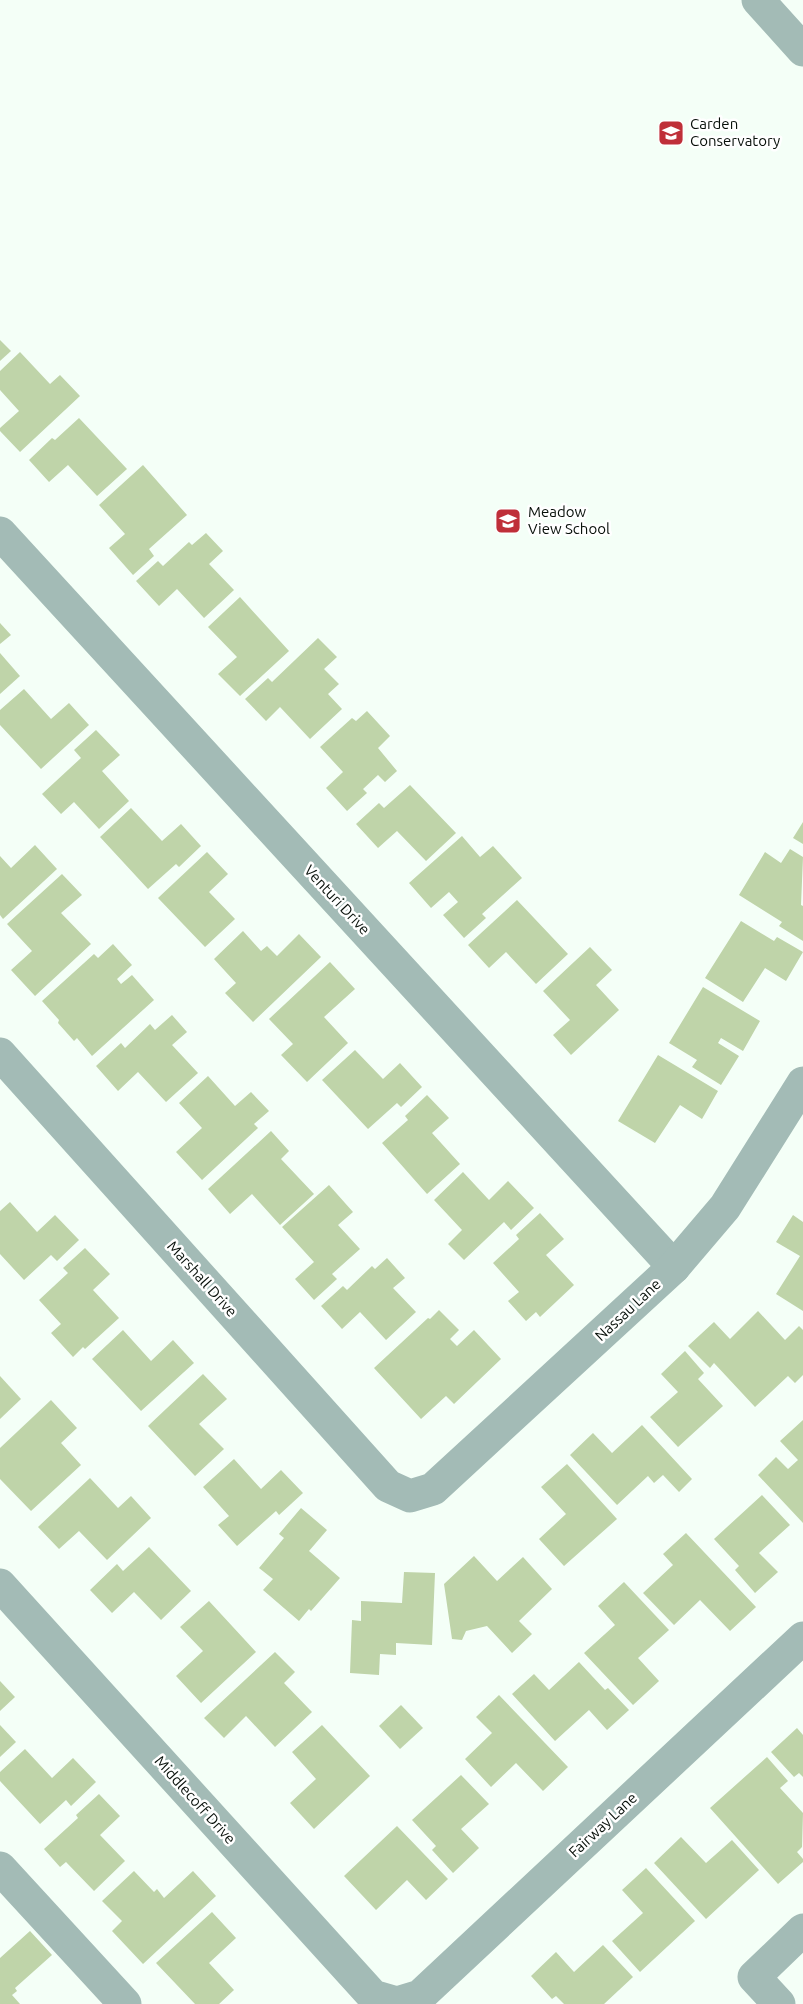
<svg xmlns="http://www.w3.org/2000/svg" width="803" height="2004" font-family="Ubuntu,sans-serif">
	<rect width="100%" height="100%" fill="#f4fff7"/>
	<g fill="#bfd4a9">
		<polygon points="0,340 11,351 0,361"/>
		<polygon points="20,352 50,384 60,375 80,396 20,452 0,431 0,428 19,411 0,390 0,371"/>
		<polygon points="79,418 127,469 97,496 68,465 49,482 29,460 52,438 55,440"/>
		<polygon points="143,465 187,515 149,549 154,556 133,575 109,548 125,534 99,505"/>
		<polygon points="206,533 223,551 209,564 234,590 204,618 177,589 159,606 136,581 158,561 163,566 189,542 192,545"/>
		<polygon points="240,597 289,651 240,696 218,674 237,657 208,627"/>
		<polygon points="0,623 11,635 0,644"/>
		<polygon points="318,638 337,657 324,669 339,684 328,694 342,709 310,739 280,707 266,721 245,699 268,678 272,682"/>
		<polygon points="0,653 20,676 0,694"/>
		<polygon points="24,689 51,719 69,703 89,725 41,769 0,725 0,710"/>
		<polygon points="367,711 390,736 378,748 397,771 385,782 378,775 363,789 367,793 347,811 326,788 343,772 320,747 352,718 356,721"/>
		<polygon points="96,730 120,755 102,771 129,801 99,829 74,802 61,814 42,794 81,758 74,750"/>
		<polygon points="410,785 456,833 426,861 397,831 378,848 356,824 379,803 384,808"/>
		<polygon points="131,808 162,841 181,824 201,846 179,867 176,864 148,889 100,837"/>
		<polygon points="803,822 803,844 793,838"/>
		<polygon points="462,836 480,857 493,846 522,878 482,914 486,918 464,938 443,915 458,902 449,892 431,908 409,883"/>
		<polygon points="35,845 57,869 3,919 0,915 0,856 11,868"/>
		<polygon points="790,849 803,857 801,905 803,906 803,941 779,926 782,922 739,895 765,852 781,863"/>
		<polygon points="207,852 228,874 209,892 235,919 205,947 158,898"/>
		<polygon points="62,874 82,895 61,913 91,944 35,996 11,970 32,951 7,924"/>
		<polygon points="517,900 568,954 536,984 506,952 489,968 468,945"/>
		<polygon points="741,921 774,941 777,937 803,952 786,981 765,968 743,1002 705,978"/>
		<polygon points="243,931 261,951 267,946 277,956 299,934 321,957 253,1022 225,993 236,983 214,959"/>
		<polygon points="113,944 132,965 117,979 121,984 132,975 154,1000 92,1056 77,1038 74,1041 58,1023 59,1020 42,1001 94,954 98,958"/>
		<polygon points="590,947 612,970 596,985 619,1010 571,1055 553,1035 570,1020 543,991"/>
		<polygon points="330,962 355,989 324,1017 348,1043 307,1082 281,1055 293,1044 269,1019"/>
		<polygon points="703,987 760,1021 743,1051 721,1038 718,1043 739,1056 721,1085 692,1067 697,1060 669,1043"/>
		<polygon points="172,1015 187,1032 172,1045 198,1073 166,1102 138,1072 118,1091 96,1066 121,1043 125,1048 150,1024 155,1030"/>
		<polygon points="355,1050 383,1079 400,1063 422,1087 401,1107 397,1103 368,1129 322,1080"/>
		<polygon points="658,1055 718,1091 702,1119 680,1105 655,1143 618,1121"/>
		<polygon points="208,1076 235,1106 251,1092 269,1111 254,1124 258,1128 202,1180 176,1152 202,1128 179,1103"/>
		<polygon points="427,1095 449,1118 432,1133 460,1164 427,1194 382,1143 408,1120 405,1116"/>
		<polygon points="271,1131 289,1151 281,1159 314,1194 280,1225 252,1194 230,1214 208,1189"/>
		<polygon points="463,1172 489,1200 508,1181 534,1208 511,1230 504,1222 464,1260 448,1244 462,1230 434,1200"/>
		<polygon points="329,1185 353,1212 338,1225 360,1249 332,1274 337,1279 314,1300 295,1279 314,1262 282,1227"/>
		<polygon points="10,1202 37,1232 55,1215 79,1240 57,1261 51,1255 24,1280 0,1254 0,1211"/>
		<polygon points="540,1213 564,1239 546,1255 574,1285 540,1317 536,1312 526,1321 508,1301 519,1292 493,1263 519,1239 516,1235"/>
		<polygon points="793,1215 803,1222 803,1311 776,1294 800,1256 776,1242"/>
		<polygon points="85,1248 110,1274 93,1290 119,1318 85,1349 83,1347 73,1357 51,1333 61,1324 39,1300 68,1273 63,1268"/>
		<polygon points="387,1258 405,1278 393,1288 416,1312 386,1340 360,1312 342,1329 321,1306 343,1286 347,1290 372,1266 375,1269"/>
		<polygon points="439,1310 459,1330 450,1339 457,1346 474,1330 501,1359 454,1404 446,1396 421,1419 374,1368 428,1318 430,1319"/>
		<polygon points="758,1311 785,1340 799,1326 803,1330 803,1375 795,1383 788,1376 755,1407 714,1363 710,1368 688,1346 714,1322 730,1339"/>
		<polygon points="123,1330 151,1361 173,1340 194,1363 141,1411 92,1359"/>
		<polygon points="685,1351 704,1373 698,1379 723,1406 678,1447 650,1417 678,1392 661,1374"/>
		<polygon points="203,1374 227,1399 199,1424 224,1449 195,1476 148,1426"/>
		<polygon points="0,1376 21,1399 0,1419"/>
		<polygon points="51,1400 77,1428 61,1443 81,1465 31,1511 0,1479 0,1448"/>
		<polygon points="803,1420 803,1523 758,1475 776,1457 788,1469 798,1460 780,1441"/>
		<polygon points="642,1425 692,1479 679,1492 663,1475 654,1483 648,1476 617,1505 570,1455 593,1433 612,1453"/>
		<polygon points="234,1459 261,1489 281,1470 303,1493 279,1515 276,1511 237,1546 218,1525 229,1516 203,1487"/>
		<polygon points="567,1464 617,1519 564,1566 539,1539 566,1514 541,1487"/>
		<polygon points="90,1478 118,1508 131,1496 151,1518 107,1560 79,1531 59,1549 38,1527"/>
		<polygon points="762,1495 790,1525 759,1553 778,1572 755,1593 735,1570 739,1566 714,1539"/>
		<polygon points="301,1508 327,1530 309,1551 340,1578 311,1611 309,1609 299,1621 263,1590 273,1579 259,1568 284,1538 279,1534"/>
		<polygon points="686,1533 756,1607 730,1631 700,1600 674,1625 643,1593 673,1565 663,1554"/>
		<polygon points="149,1547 191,1591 161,1620 134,1592 112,1613 90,1590 117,1564 123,1571"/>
		<polygon points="474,1556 497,1581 523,1557 552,1589 519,1621 532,1634 512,1653 487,1626 466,1631 462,1640 452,1639 444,1584"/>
		<polygon points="404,1572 435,1573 432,1645 396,1643 396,1655 380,1654 379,1675 350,1673 352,1620 361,1621 361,1601 402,1603"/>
		<polygon points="624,1582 669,1630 638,1658 659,1681 633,1705 584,1653 615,1625 598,1606"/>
		<polygon points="209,1601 256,1652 201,1703 176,1676 203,1651 180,1627"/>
		<polygon points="275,1652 295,1672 284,1683 312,1712 275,1747 246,1716 224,1738 204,1718"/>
		<polygon points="579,1662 605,1690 608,1688 629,1710 607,1730 589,1710 555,1741 512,1694 534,1674 549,1690"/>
		<polygon points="0,1681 15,1697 0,1711"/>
		<polygon points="499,1695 568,1767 543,1791 516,1763 491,1787 465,1759 492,1733 476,1717"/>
		<polygon points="401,1705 423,1728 400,1749 379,1726"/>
		<polygon points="0,1725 16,1742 0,1757"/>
		<polygon points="322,1725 370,1776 314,1829 290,1803 316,1779 292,1752"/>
		<polygon points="797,1728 803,1735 803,1777 799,1773 794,1777 771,1752"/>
		<polygon points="25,1749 52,1778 73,1758 96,1782 71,1806 66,1800 40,1824 0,1781 0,1772"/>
		<polygon points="767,1757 788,1781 780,1788 803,1813 802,1847 797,1852 803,1859 803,1862 778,1884 710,1808"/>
		<polygon points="461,1775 489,1804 461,1829 479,1848 453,1873 432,1850 436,1846 412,1820"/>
		<polygon points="99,1794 120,1816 100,1835 125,1861 94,1891 66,1862 60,1867 44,1849 78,1818 76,1815"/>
		<polygon points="397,1826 448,1879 426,1900 407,1880 376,1910 344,1876"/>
		<polygon points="681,1837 706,1863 732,1840 759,1870 706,1919 654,1863"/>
		<polygon points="646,1868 695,1921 640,1972 612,1941 643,1913 622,1890"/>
		<polygon points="134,1871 154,1892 157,1889 164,1898 193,1871 216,1896 143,1964 112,1931 122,1921 102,1901"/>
		<polygon points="212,1912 236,1938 209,1963 234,1990 219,2004 195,2004 156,1963"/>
		<polygon points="30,1931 52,1955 15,1988 17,1991 12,1995 20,2004 0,2004 0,1958"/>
		<polygon points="603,1945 633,1977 604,2004 564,2004 556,1996 552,1999 531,1976 556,1952 574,1972"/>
	</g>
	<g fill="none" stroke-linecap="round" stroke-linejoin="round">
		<g stroke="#a3bbb6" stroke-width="33">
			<polyline points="758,0 803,50"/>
			<polyline points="0,533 674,1267"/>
			<polyline points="0,1054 388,1486 410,1496 433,1489 674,1267 725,1207 803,1083"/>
			<polyline points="0,1585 373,1996 397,2003 420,1996 803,1638"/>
			<polyline points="0,1868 125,2004"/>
			<polyline points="779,2004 754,1977 803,1930"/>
		</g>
	</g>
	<defs>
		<symbol id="school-square" viewBox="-11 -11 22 22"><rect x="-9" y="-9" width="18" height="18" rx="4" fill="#bf2f39" stroke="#fff"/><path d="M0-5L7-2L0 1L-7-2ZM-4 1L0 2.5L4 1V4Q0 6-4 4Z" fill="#fff"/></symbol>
	</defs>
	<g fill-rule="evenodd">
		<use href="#school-square" x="656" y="118" width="30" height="30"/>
		<use href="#school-square" x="493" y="506" width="30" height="30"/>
	</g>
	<g text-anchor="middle" stroke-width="5" stroke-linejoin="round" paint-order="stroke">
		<g font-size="15" fill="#070f09" stroke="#fff" text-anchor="start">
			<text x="690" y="129">Carden<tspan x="690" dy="17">Conservatory</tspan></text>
			<text x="528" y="517">Meadow<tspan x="528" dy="17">View School</tspan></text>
		</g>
		<g font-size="15" fill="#070f09" stroke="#fff">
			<text transform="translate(337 900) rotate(47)" y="5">Venturi Drive</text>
			<text transform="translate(202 1279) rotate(48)" y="5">Marshall Drive</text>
			<text transform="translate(628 1310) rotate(-43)" y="5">Nassau Lane</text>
			<text transform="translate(195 1800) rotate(48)" y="5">Middlecoff Drive</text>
			<text transform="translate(603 1825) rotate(-43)" y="5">Fairway Lane</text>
		</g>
	</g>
</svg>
